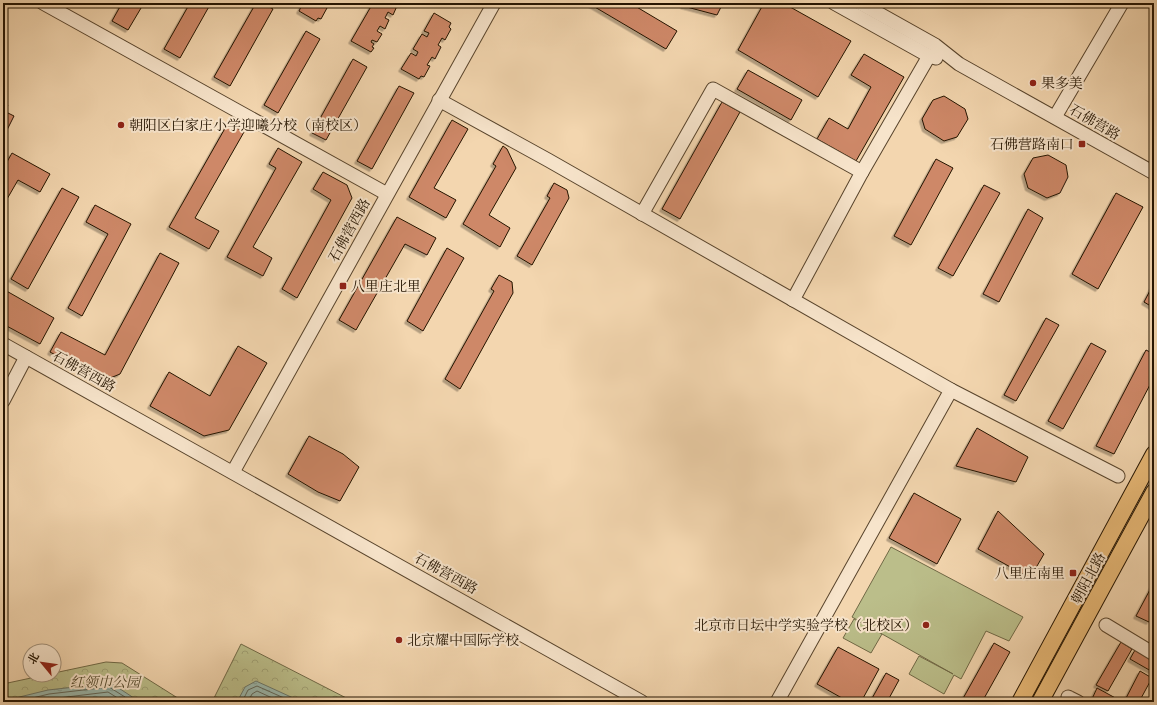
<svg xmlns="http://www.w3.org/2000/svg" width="1157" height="705" font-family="'Sorts Mill Goudy','Noto Serif SC',serif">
	<defs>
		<pattern id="forest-crowns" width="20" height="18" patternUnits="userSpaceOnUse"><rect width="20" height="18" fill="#bbbe8a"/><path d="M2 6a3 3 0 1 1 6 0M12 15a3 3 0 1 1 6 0" fill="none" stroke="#a1a275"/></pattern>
		<pattern id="water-ripples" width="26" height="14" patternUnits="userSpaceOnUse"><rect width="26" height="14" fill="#9bb9ae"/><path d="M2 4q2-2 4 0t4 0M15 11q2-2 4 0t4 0" fill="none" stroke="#859e94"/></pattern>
		<filter id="shadow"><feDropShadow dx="-2.5" dy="2.5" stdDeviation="0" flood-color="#0004"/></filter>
	</defs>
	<rect width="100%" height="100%" fill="#f3d6af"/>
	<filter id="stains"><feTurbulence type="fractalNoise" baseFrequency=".005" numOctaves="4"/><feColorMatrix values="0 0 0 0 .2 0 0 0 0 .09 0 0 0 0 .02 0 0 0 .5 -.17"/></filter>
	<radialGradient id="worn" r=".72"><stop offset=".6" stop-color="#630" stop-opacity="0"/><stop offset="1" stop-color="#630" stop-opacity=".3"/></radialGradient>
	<g fill="url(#forest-crowns)" stroke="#706946">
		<polygon points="241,644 354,702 212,702"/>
		<polygon points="106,662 122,663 184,702 3,702 3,684 45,675 54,675 54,673"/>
	</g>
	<g fill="#bbbe8a" stroke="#706946">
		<polygon points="891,547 1023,617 1009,641 986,631 961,679 954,675 944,694 909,674 919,656 953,674 852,617"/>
		<polygon points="854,619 882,634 871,653 843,638"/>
	</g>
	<g fill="url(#water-ripples)" stroke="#6b7769">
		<polygon points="256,681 302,702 237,702 245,687"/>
		<polygon points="111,683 140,702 3,702 3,701 48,690"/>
	</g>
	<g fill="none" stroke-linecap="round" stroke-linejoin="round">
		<g stroke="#606658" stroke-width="1">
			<polyline points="16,702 49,694 109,687 133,702"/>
			<polyline points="37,702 50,699 108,692 124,702"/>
			<polyline points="242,702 248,690 257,686 293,702"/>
			<polyline points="248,702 252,694 257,691 281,702"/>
		</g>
	</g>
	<g fill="#ce8867" stroke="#241401" filter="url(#shadow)">
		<polygon points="122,3 144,3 128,30 112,21"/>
		<polygon points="190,3 211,3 180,58 164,49"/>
		<polygon points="256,3 262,3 273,9 230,86 214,77"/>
		<polygon points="303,3 327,3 325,7 327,8 321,19 318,18 316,21 299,11"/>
		<polygon points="373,3 393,3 397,6 393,15 388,12 385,18 389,20 385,29 380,26 377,31 382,34 377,42 372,40 371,42 374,44 372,47 374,48 371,52 351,41"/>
		<polygon points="588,3 630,3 677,31 666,49"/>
		<polygon points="684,3 723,3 717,15 683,6"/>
		<polygon points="764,3 783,3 851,41 818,97 738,50"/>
		<polygon points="434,13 451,23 449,27 451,29 445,40 442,38 438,45 441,47 435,59 432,57 427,65 430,66 424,77 421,76 419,79 401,69 411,53 416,56 418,52 413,49 422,34 427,37 429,33 424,31"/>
		<polygon points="306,31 320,39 278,113 264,105"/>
		<polygon points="864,54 904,77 856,161 817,139 829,118 848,129 871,87 851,75"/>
		<polygon points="353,59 367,67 326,140 312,133"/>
		<polygon points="748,70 802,100 791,120 737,89"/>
		<polygon points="399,86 414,93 372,169 357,161"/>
		<polygon points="944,96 965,109 968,119 957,137 944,141 925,129 922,119 933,100"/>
		<polygon points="3,100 8,105 4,111 14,116 5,134 3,133"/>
		<polygon points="722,102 740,112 680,219 662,209"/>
		<polygon points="452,120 468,129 434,188 456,200 446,218 409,197"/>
		<polygon points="228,123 244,132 195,218 219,231 209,249 169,227"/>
		<polygon points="503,146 507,149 516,168 489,215 510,228 500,247 463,224 496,166 493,164"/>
		<polygon points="278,148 302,162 253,247 272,258 263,276 227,257 276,168 269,164"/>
		<polygon points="12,153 50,174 40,192 18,180 3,206 3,169"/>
		<polygon points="1048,155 1066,165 1068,177 1060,193 1047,198 1028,188 1024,174 1033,158"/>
		<polygon points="936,159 953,168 911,245 894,236"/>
		<polygon points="323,172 347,185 352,198 297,298 282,289 331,200 313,189"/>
		<polygon points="554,183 567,190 569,198 532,265 517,256 550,198 547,196"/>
		<polygon points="984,185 1000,193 953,276 938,268"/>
		<polygon points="62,188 79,197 28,289 11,279"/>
		<polygon points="1116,193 1143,207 1098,289 1072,274"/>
		<polygon points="95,205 131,224 82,316 68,308 108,234 86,222"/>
		<polygon points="1028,209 1043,218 999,302 983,294"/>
		<polygon points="397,217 436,238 427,255 405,244 356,330 339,320"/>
		<polygon points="447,248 464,258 423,331 407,321"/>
		<polygon points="160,253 179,263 120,374 103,381 50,352 61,332 105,355"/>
		<polygon points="499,275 512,282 513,293 460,389 445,379 494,291 491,289"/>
		<polygon points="1154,283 1154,308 1144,302"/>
		<polygon points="3,289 54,318 40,344 3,324"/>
		<polygon points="1046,318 1059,325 1016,401 1004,395"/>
		<polygon points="1091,343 1106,351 1063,429 1048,421"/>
		<polygon points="238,346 267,363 229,430 204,436 150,406 169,372 210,396"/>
		<polygon points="1146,350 1154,354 1154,377 1114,454 1096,446"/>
		<polygon points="977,428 1028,457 1016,482 956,466"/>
		<polygon points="309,436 343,454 359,467 340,501 318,492 288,474"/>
		<polygon points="914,493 961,519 937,564 889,538"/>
		<polygon points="998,511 1044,554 1030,578 978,549"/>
		<polygon points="1153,584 1154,613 1149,622 1136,616"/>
		<polygon points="1121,642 1132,649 1108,691 1096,685"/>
		<polygon points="994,643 1010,652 982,702 961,702"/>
		<polygon points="838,647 879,669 861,702 849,702 817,684"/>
		<polygon points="1135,650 1154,660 1154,665 1151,671 1130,659"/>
		<polygon points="1140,671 1152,678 1139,702 1124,702"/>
		<polygon points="886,673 899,680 887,702 870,702"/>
		<polygon points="1097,688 1121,701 1121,702 1098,702 1092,699"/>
	</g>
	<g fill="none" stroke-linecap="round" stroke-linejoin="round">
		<defs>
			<g id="minor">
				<polyline points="43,3 387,194"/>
				<polyline points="834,3 929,56 936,58"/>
				<polyline points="860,3 935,45 959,64 1154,173"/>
				<polyline points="439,100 548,160 951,390 1118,476"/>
				<polyline points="1055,117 1122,3"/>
				<polyline points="642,214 713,89 862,172"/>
				<polyline points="793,300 862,172 929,56"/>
				<polyline points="3,344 642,702"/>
				<polyline points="3,401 26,357"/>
				<polyline points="233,472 494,3"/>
				<polyline points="1106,625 1154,654"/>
				<polyline points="1068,697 1078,702"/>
				<polyline points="777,702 951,390"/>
			</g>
			<g id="major">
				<polyline points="1020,702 1154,454"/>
				<polyline points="1040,702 1154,492"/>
			</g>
		</defs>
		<use href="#minor" stroke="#58442c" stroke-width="15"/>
		<use href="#major" stroke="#241401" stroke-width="18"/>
		<use href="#minor" stroke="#f7e4cb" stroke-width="13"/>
		<use href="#major" stroke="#eabb78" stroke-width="16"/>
	</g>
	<g fill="#8f2418" stroke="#f7e4cb" stroke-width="1.5">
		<circle cx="1033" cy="83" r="4"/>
		<circle cx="121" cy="125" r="4"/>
		<rect x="1078" y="140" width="8" height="8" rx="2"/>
		<rect x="339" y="282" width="8" height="8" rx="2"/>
		<rect x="1069" y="569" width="8" height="8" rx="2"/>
		<circle cx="926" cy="625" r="4"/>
		<circle cx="399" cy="640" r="4"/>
	</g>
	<g text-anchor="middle" stroke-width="4" stroke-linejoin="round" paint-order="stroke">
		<g font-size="14" fill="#241401" stroke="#f7e4cb" text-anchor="start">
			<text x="1041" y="88">果多美</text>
			<text x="129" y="130">朝阳区白家庄小学迎曦分校（南校区）</text>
			<text x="1074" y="149" text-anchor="end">石佛营路南口</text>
			<text x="351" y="291">八里庄北里</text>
			<text x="1065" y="578" text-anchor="end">八里庄南里</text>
			<text x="918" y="630" text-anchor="end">北京市日坛中学实验学校（北校区）</text>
			<text x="407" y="645">北京耀中国际学校</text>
		</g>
		<g font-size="14" fill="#241401" stroke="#f7e4cb">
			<text transform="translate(1095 122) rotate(30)" y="5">石佛营路</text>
			<text transform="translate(349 230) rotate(-61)" y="5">石佛营西路</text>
			<text transform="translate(84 371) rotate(29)" y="5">石佛营西路</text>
			<text transform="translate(446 573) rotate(29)" y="5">石佛营西路</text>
			<text transform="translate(1088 578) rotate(-62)" y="5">朝阳北路</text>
		</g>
		<g font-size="14" font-style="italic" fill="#51472a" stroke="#f7e4cb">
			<text x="105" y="687">红领巾公园</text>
		</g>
	</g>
	<rect width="1157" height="705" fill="none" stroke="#f3d6af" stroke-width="16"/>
	<rect x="4" y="4" width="1149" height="697" fill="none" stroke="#241401" stroke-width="2"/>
	<rect x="8" y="8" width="1141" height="689" fill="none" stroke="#241401"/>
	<g transform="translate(42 663) rotate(299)"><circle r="19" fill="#f7e4cb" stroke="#a3917a"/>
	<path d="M0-3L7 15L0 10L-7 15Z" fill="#8f2418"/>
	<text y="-6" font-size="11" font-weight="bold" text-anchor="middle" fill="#241401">北</text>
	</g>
	<rect width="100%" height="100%" filter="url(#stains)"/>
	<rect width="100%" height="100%" fill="url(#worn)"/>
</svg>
